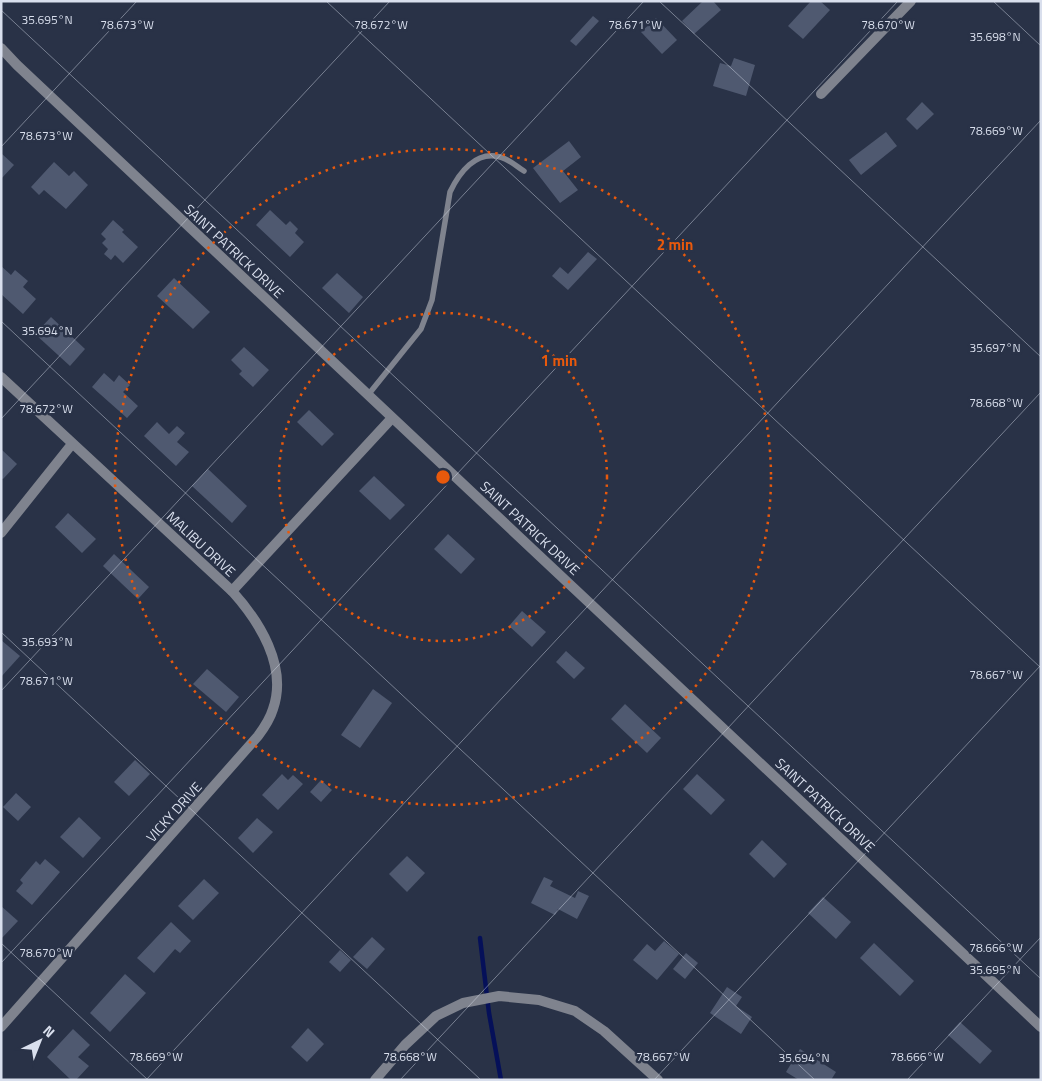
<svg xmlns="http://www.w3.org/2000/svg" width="1042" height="1081" font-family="'Titillium Web',sans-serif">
	<rect width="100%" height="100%" fill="#293247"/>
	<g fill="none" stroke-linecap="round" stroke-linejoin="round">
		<polyline stroke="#051059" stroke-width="4.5" points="480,938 489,1013 501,1080"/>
	</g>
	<g fill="#4f5970">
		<polygon points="703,1 713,1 721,10 694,34 682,21"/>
		<polygon points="811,1 820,1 830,10 803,39 788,26"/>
		<polygon points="593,16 599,21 576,46 570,41"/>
		<polygon points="656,18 677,40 662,54 641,32"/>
		<polygon points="734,58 755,65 746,96 713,86 720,63 731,66"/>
		<polygon points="922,102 934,114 917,130 906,119"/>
		<polygon points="886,132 897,146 861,175 849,160"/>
		<polygon points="569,141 581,157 563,171 578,190 560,203 533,168"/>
		<polygon points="1,153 14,165 1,179"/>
		<polygon points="54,162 69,176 74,171 88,185 66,209 44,190 39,195 31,187"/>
		<polygon points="270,210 286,225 290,221 298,229 295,233 304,242 290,257 256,225"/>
		<polygon points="113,220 124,230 122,232 138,247 123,263 115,255 111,260 104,254 108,249 102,243 106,239 101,234"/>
		<polygon points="588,252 597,259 568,290 552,276 560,267 568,274"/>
		<polygon points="1,266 11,275 15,270 28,281 23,287 36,299 23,314 1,294"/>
		<polygon points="337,273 363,297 349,313 322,288"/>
		<polygon points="174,278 210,312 193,329 157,296"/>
		<polygon points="51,317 85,349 70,366 35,334"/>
		<polygon points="244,347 269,370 253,387 239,374 242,371 231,360"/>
		<polygon points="104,373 114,382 119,375 130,385 123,392 138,406 127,418 92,387"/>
		<polygon points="309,410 334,434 322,446 297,422"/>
		<polygon points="157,422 169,434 177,426 185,433 177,442 189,452 176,466 144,436"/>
		<polygon points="1,449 17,464 3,479 1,478"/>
		<polygon points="208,469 247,506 232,523 192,486"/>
		<polygon points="374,476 405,505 390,520 359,491"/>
		<polygon points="68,513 96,539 82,553 55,527"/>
		<polygon points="448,534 475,559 461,574 434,549"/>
		<polygon points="114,554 149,587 138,599 103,566"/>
		<polygon points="522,611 546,632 532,647 509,626"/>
		<polygon points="1,640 20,656 1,677"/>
		<polygon points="566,651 585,668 574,679 556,662"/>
		<polygon points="207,669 239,697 226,712 193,684"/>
		<polygon points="373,689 392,703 360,748 341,735"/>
		<polygon points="625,704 661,738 647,753 611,719"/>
		<polygon points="135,760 150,774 129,796 114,782"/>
		<polygon points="282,774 288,780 293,775 303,784 278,810 262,795"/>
		<polygon points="697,774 725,800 711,815 683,789"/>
		<polygon points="321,780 332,790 321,802 310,792"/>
		<polygon points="16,793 31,807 18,821 3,807"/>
		<polygon points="79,817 101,838 83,858 60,837"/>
		<polygon points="257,818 273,832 253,853 238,838"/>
		<polygon points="762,840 787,864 774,878 749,854"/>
		<polygon points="407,856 425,873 407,892 389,874"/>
		<polygon points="45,859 60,872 32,905 16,891 23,883 20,880 36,861 40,865"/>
		<polygon points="544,877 553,881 550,886 575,898 578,891 589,896 577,919 558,909 555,915 531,903"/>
		<polygon points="204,879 219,893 193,920 178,906"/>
		<polygon points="823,897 851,922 836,939 808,913"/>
		<polygon points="1,906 18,921 1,939"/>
		<polygon points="171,922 191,941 180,953 175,949 154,973 137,958"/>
		<polygon points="372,937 385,949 367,969 353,957"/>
		<polygon points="664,941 679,954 657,980 633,960 647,944 655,951"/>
		<polygon points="874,943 914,981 900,996 860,958"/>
		<polygon points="340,950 351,960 340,972 329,962"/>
		<polygon points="686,953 698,963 685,979 673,969"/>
		<polygon points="125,974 146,993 110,1032 90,1013"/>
		<polygon points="727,987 742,997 736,1006 752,1017 741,1034 710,1013"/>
		<polygon points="960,1022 992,1051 980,1064 948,1035"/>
		<polygon points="308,1028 324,1044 307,1062 291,1047"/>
		<polygon points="73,1029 90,1045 78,1057 89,1066 76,1080 71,1080 47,1057"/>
		<polygon points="800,1049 836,1072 831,1080 799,1080 786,1072"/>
	</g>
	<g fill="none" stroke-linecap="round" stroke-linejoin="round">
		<path stroke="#7f838e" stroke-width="5.5" d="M368 395 421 329 432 300 450 192C459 173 476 150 500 157 509 159 516 166 524 171"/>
		<g stroke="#7f838e" stroke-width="10">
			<polyline points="1,48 17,65 1041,1027"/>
			<polyline points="821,94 911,1"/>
			<path d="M1 377 232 591C259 621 288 666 273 709 270 719 264 728 258 736L1 1027"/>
			<polyline points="1,533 72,444"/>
			<polyline points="232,591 392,418"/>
			<polyline points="375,1080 405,1045 436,1016 463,1003 499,996 539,1000 575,1011 604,1031 658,1080"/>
		</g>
	</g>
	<path fill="none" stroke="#d9dfed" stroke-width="1" stroke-opacity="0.45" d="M326 1 1041 668M659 1 1041 357M993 1 1041 46M1 10 1041 979M1 147 137 1M1 321 815 1080M1 419 390 1M1 632 481 1080M1 691 644 1M1 943 148 1080M1 963 898 1M146 1080 1041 120M400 1080 1041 392M654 1080 1041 665M907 1080 1041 937"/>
	<g fill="none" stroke="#e8590c" stroke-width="2.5" stroke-dasharray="2.5 5">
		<circle cx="443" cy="477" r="164"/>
		<circle cx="443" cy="477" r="328"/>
	</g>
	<g text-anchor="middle" stroke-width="5" stroke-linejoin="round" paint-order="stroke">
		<g font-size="14" fill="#d9dfed" stroke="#293247">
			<text transform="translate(234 251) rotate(43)" y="5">SAINT PATRICK DRIVE</text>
			<text transform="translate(530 528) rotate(43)" y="5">SAINT PATRICK DRIVE</text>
			<text transform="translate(201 544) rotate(43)" y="5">MALIBU DRIVE</text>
			<text transform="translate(825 805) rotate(43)" y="5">SAINT PATRICK DRIVE</text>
			<text transform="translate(174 812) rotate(-48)" y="5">VICKY DRIVE</text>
		</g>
	</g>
	<g font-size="12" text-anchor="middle" fill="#d9dfed" stroke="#293247" stroke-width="5" stroke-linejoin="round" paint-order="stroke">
		<text x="47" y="24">35.695°N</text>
		<text x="127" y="29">78.673°W</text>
		<text x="381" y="29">78.672°W</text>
		<text x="635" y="29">78.671°W</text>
		<text x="888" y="29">78.670°W</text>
		<text x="995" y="41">35.698°N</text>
		<text x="996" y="135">78.669°W</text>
		<text x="46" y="140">78.673°W</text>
		<text x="47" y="335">35.694°N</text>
		<text x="995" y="352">35.697°N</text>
		<text x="996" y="407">78.668°W</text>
		<text x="46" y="413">78.672°W</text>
		<text x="47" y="646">35.693°N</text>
		<text x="996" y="679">78.667°W</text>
		<text x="46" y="685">78.671°W</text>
		<text x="996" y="952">78.666°W</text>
		<text x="46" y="957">78.670°W</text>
		<text x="995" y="974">35.695°N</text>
		<text x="156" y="1061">78.669°W</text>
		<text x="410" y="1061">78.668°W</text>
		<text x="663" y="1061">78.667°W</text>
		<text x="917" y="1061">78.666°W</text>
		<text x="804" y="1062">35.694°N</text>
	</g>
	<circle cx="443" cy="477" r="8" fill="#e8590c" stroke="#293247" stroke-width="2.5"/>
	<g font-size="15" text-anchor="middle" font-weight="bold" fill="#e8590c" stroke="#293247" stroke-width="5" stroke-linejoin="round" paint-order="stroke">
		<text x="675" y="250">2 min</text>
		<text x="559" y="366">1 min</text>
	</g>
	<rect width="1042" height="1081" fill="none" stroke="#d9dfed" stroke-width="5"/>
	<g transform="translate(40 1041) rotate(43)" stroke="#293247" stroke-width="4" paint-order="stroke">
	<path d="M0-4L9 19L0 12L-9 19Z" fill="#d9dfed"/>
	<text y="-8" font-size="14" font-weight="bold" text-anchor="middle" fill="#d9dfed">N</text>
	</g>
</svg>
